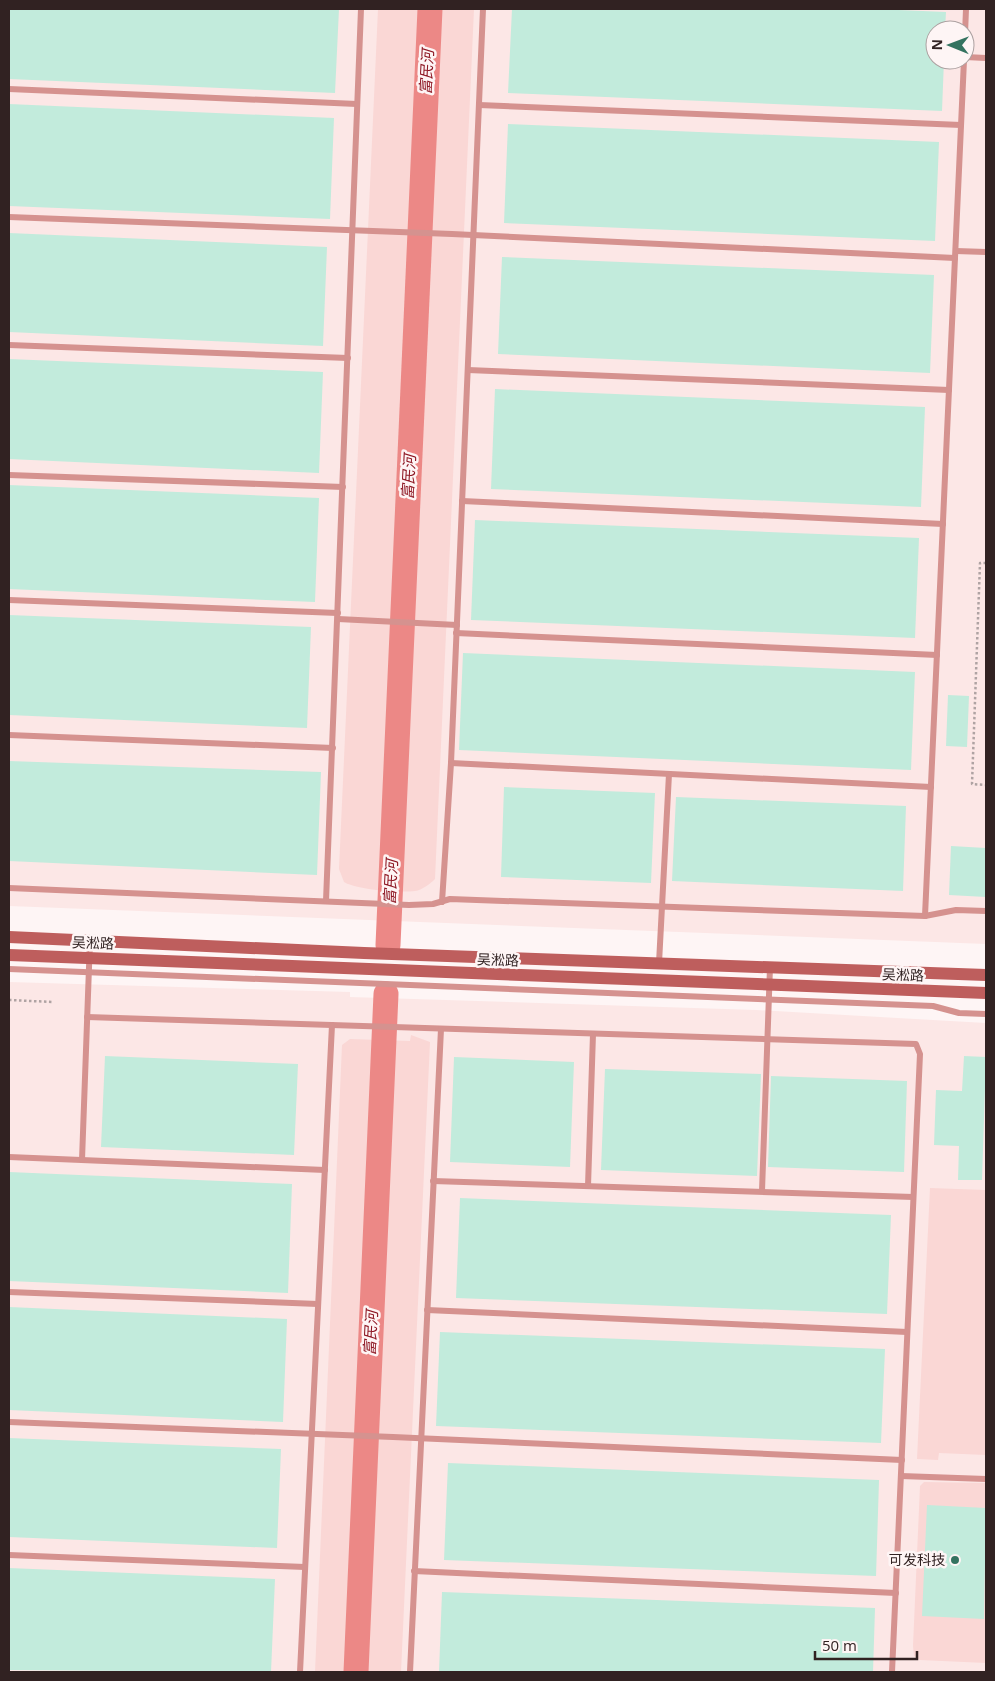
<svg xmlns="http://www.w3.org/2000/svg" width="995" height="1681" font-family="'Open Sans','Noto Sans SC',sans-serif">
	<rect width="100%" height="100%" fill="#fef5f5"/>
	<g fill="#fce7e6" fill-rule="evenodd">
		<path d="M9 9H986V944L9 906ZM935 30H965V60H935Z"/>
		<polygon points="9,982 350,992 350,997 756,1010 986,1023 986,1672 9,1672"/>
	</g>
	<g fill="#fad7d5">
		<path d="M378 9H474L435 879C430 884 422 890 415 891 398 893 358 890 344 882L339 869Z"/>
		<polygon points="411,1035 430,1042 401,1672 315,1672 342,1045 350,1039 410,1041"/>
		<polygon points="930,1188 986,1190 986,1455 939,1453 938,1460 917,1459"/>
		<polygon points="924,1482 986,1483 986,1663 920,1660 914,1656 913,1646 920,1486"/>
	</g>
	<g fill="none" stroke-linecap="round" stroke-linejoin="round">
		<g stroke="#ec8886" stroke-width="25">
			<polyline points="388,945 430,9"/>
			<polyline points="356,1672 386,994"/>
		</g>
	</g>
	<g fill="#c2ebdc">
		<polygon points="9,9 339,9 335,93 9,79"/>
		<polygon points="512,9 875,9 946,12 945,30 935,30 935,60 944,60 942,111 508,93"/>
		<polygon points="9,104 334,118 330,219 9,206"/>
		<polygon points="508,124 939,142 935,241 504,223"/>
		<polygon points="9,233 327,247 323,346 9,332"/>
		<polygon points="502,257 934,275 930,373 498,354"/>
		<polygon points="9,359 323,372 319,473 9,459"/>
		<polygon points="495,389 925,407 921,507 491,489"/>
		<polygon points="9,485 319,498 315,602 9,589"/>
		<polygon points="475,520 919,538 915,638 471,620"/>
		<polygon points="9,615 311,627 307,728 9,715"/>
		<polygon points="463,653 915,672 911,770 459,750"/>
		<polygon points="948,695 969,696 967,747 946,746"/>
		<polygon points="9,761 321,772 317,875 9,861"/>
		<polygon points="504,787 655,793 651,883 501,877"/>
		<polygon points="676,797 906,806 903,891 672,881"/>
		<polygon points="951,846 986,848 986,897 949,895"/>
		<polygon points="105,1056 298,1064 294,1155 101,1147"/>
		<polygon points="964,1056 986,1057 982,1180 958,1180 959,1146 934,1145 936,1090 962,1091"/>
		<polygon points="454,1057 574,1062 570,1167 450,1162"/>
		<polygon points="605,1069 761,1074 757,1176 601,1170"/>
		<polygon points="771,1076 907,1081 904,1172 768,1167"/>
		<polygon points="9,1172 292,1184 288,1293 9,1281"/>
		<polygon points="460,1198 891,1215 887,1314 456,1298"/>
		<polygon points="9,1307 287,1319 283,1422 9,1410"/>
		<polygon points="440,1332 885,1349 881,1443 436,1426"/>
		<polygon points="9,1438 281,1449 277,1548 9,1537"/>
		<polygon points="448,1463 879,1480 876,1576 444,1560"/>
		<polygon points="927,1505 986,1508 984,1619 922,1616"/>
		<polygon points="9,1568 275,1579 271,1672 9,1670"/>
		<polygon points="442,1592 875,1608 873,1672 439,1672"/>
	</g>
	<g fill="none" stroke-linecap="round" stroke-linejoin="round">
		<g stroke="#afa3a3" stroke-width="2.5" stroke-dasharray="2.5 2.5" stroke-linecap="butt">
			<polyline points="986,563 980,563 972,784 986,785"/>
			<polyline points="9,1000 53,1002"/>
		</g>
		<g stroke="#d5928f" stroke-width="6">
			<polyline points="965,34 966,9"/>
			<polyline points="965,57 986,58"/>
			<polyline points="9,89 357,104"/>
			<polyline points="479,105 961,125"/>
			<polyline points="9,217 452,234 955,258"/>
			<polyline points="956,251 986,252"/>
			<polyline points="9,345 348,358"/>
			<polyline points="468,370 949,390"/>
			<polyline points="9,475 343,487"/>
			<polyline points="462,501 943,524"/>
			<polyline points="9,600 338,613"/>
			<polyline points="338,619 457,625"/>
			<polyline points="456,633 937,655"/>
			<polyline points="9,735 333,748"/>
			<polyline points="451,763 931,787"/>
			<polyline points="9,888 409,905 433,904 450,899 925,916 956,910 986,911"/>
			<polyline points="326,901 361,9"/>
			<polyline points="442,902 451,763 483,9"/>
			<polyline points="925,916 964,60"/>
			<polyline points="659,963 669,774"/>
			<polyline points="9,969 933,1006 959,1013 986,1014"/>
			<polyline points="87,1017 916,1044 920,1054 892,1672"/>
			<polyline points="9,1157 325,1170"/>
			<polyline points="82,1160 90,940"/>
			<polyline points="433,1181 913,1197"/>
			<polyline points="588,1186 593,1034"/>
			<polyline points="762,1191 770,967"/>
			<polyline points="9,1292 318,1304"/>
			<polyline points="427,1310 907,1332"/>
			<polyline points="9,1422 393,1437 902,1460"/>
			<polyline points="901,1476 986,1479"/>
			<polyline points="9,1555 305,1567"/>
			<polyline points="414,1571 896,1593"/>
			<polyline points="300,1672 332,1025"/>
			<polyline points="410,1672 441,1029"/>
		</g>
		<g stroke="#be5e5d" stroke-width="12">
			<polyline points="9,937 364,953 986,975"/>
			<polyline points="9,955 986,993"/>
		</g>
	</g>
	<circle fill="#347360" stroke="#fef5f5" stroke-width="2" cx="955" cy="1560" r="5"/>
	<g text-anchor="middle" stroke-width="5" stroke-linejoin="round" paint-order="stroke">
		<g font-size="14" fill="#312222" stroke="#fef5f5">
			<text transform="translate(93 943) rotate(2)" y="5">吴淞路</text>
			<text transform="translate(498 960) rotate(2)" y="5">吴淞路</text>
			<text transform="translate(903 975) rotate(2)" y="5">吴淞路</text>
		</g>
		<g font-size="14" fill="#312222" stroke="#fef5f5" text-anchor="end">
			<text x="945" y="1565">可发科技</text>
		</g>
		<g font-size="15" font-style="italic" fill="#8e1824" stroke="#fef5f5">
			<text transform="translate(427 72) rotate(-87)" y="5">富民河</text>
			<text transform="translate(409 477) rotate(-87)" y="5">富民河</text>
			<text transform="translate(391 882) rotate(-87)" y="5">富民河</text>
			<text transform="translate(371 1333) rotate(-87)" y="5">富民河</text>
		</g>
	</g>
	<rect width="995" height="1681" fill="none" stroke="#312222" stroke-width="20"/>
	<g transform="translate(950 45) rotate(271)"><circle r="24" fill="#fef5f5" stroke="#aca1a1"/>
	<path d="M0-4L9 19L0 12L-9 19Z" fill="#347360"/>
	<text y="-8" font-size="14" font-weight="bold" text-anchor="middle" fill="#312222">N</text>
	</g>
	<path d="M815 1651v8h102v-8" fill="none" stroke="#312222" stroke-width="2.5"/>
	<text x="822" y="1651" font-size="15" fill="#312222" stroke="#fef5f5" stroke-width="4" paint-order="stroke">50 m</text>
</svg>
